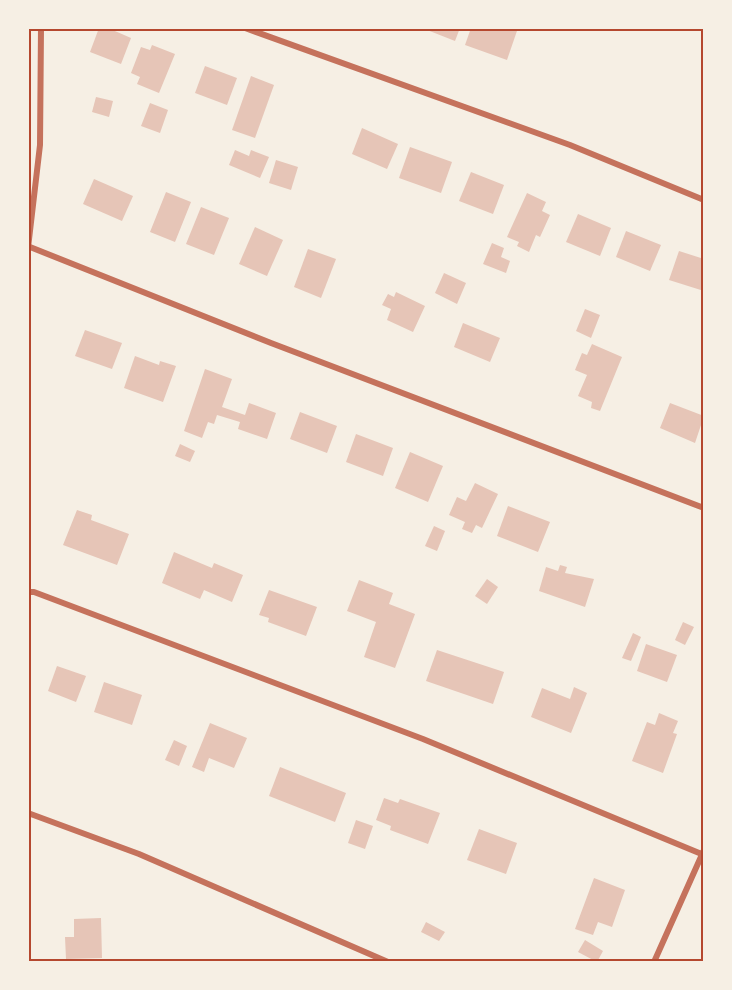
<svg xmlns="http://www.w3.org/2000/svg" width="732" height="990" font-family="Raleway,sans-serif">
	<rect width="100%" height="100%" fill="#f6efe4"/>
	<g fill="#e6c5b7">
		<polygon points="99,28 108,28 131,38 121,64 90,52"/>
		<polygon points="422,28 460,28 455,41"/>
		<polygon points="471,28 518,28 507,60 465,45"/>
		<polygon points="152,45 175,54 159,93 137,84 140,77 131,73 141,47 150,50"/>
		<polygon points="205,66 237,78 227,105 195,93"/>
		<polygon points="251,76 274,85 255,138 232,130"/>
		<polygon points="96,97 113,101 109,117 92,112"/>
		<polygon points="150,103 168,110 160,133 141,126"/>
		<polygon points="362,128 398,144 387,169 352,154"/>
		<polygon points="410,147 452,162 441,193 399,178"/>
		<polygon points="235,150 249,156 251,150 269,157 260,178 229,165"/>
		<polygon points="276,160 298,167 291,190 269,183"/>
		<polygon points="471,172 504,185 493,214 459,201"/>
		<polygon points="94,179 133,196 122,221 83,204"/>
		<polygon points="166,192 191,202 175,242 150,232"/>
		<polygon points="527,193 546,202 542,211 550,215 540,237 536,235 529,252 517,246 519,242 507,237"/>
		<polygon points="201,207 229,218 214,255 186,244"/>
		<polygon points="578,214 611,228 600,256 566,242"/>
		<polygon points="255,227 283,240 267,276 239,264"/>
		<polygon points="626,231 661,245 650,271 616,257"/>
		<polygon points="492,243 504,248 501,257 510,261 506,273 483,264"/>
		<polygon points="308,249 336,259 321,298 294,287"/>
		<polygon points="679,251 704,259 704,291 669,280"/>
		<polygon points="444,273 466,283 457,304 435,293"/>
		<polygon points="396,292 425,306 413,332 387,320 391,309 382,305 388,294 394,297"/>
		<polygon points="585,309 600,315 591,338 576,331"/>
		<polygon points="463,323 500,338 490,362 454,347"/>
		<polygon points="85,330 122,343 112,369 75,356"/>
		<polygon points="592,344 622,357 600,411 591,408 592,402 578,396 587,375 575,370 582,353 587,355"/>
		<polygon points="135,356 159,365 160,361 176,366 163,402 124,388"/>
		<polygon points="205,369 232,379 222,407 245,415 249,403 276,413 267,439 238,429 240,422 217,415 214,424 208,422 202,438 184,431"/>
		<polygon points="670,403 704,416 695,443 660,428"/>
		<polygon points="300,412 337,426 327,453 290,439"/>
		<polygon points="356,434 393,448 383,476 346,462"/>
		<polygon points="180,444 195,451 190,462 175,456"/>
		<polygon points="410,452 443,466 428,502 395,488"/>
		<polygon points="475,483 498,494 482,528 476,525 472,533 462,529 465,522 449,515 457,497 466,501"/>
		<polygon points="508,506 550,522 538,552 497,536"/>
		<polygon points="77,510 92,515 91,520 129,534 117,565 63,545"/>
		<polygon points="434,526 445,531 437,551 425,546"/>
		<polygon points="174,552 212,568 214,563 243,575 232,602 204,590 200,599 162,583"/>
		<polygon points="560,565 567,567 565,573 594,579 585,607 539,591 546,567 558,571"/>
		<polygon points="487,579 498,587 487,604 475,596"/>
		<polygon points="359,580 393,593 389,604 415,614 395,668 364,657 376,622 347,611"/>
		<polygon points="269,590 317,607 306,636 268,622 269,618 259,615"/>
		<polygon points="683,622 694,627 685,645 675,640"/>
		<polygon points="633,633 641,637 631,661 622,658"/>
		<polygon points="646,644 677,655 667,682 637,671"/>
		<polygon points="437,650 504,672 493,704 426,681"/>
		<polygon points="57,666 86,676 76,702 48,691"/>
		<polygon points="104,682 142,695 132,725 94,712"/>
		<polygon points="574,687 587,693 571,733 531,717 542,688 570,699"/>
		<polygon points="659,713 678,721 673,733 677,734 663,773 632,761 647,722 655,725"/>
		<polygon points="210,723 247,738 234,768 209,758 204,772 192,767"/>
		<polygon points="174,740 187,746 179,766 165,760"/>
		<polygon points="280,767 346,793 335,822 269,796"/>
		<polygon points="384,798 398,803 400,799 440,813 428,844 390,830 391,826 376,820"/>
		<polygon points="356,820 373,826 365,849 348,843"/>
		<polygon points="479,829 517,843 506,874 467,860"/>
		<polygon points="594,878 625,890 612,927 598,922 593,935 575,929"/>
		<polygon points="101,918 102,958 66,959 65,937 74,937 74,919"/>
		<polygon points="426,922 445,932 439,941 421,932"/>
		<polygon points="585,940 603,951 597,962 578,952"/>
	</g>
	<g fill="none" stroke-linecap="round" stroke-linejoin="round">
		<g stroke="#c5725c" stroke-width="6">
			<polyline points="245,28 570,145 704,200"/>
			<polyline points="30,247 271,343 704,508"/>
			<polyline points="28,248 40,145 41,28"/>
			<polyline points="28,592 34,592 423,739 704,855"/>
			<polyline points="28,813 139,854 388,962"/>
			<polyline points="654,962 704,850"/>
		</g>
	</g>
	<rect width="732" height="990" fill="none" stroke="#f6efe4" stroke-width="60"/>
	<rect x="30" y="30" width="672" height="930" fill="none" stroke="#b5482f" stroke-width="2"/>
</svg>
